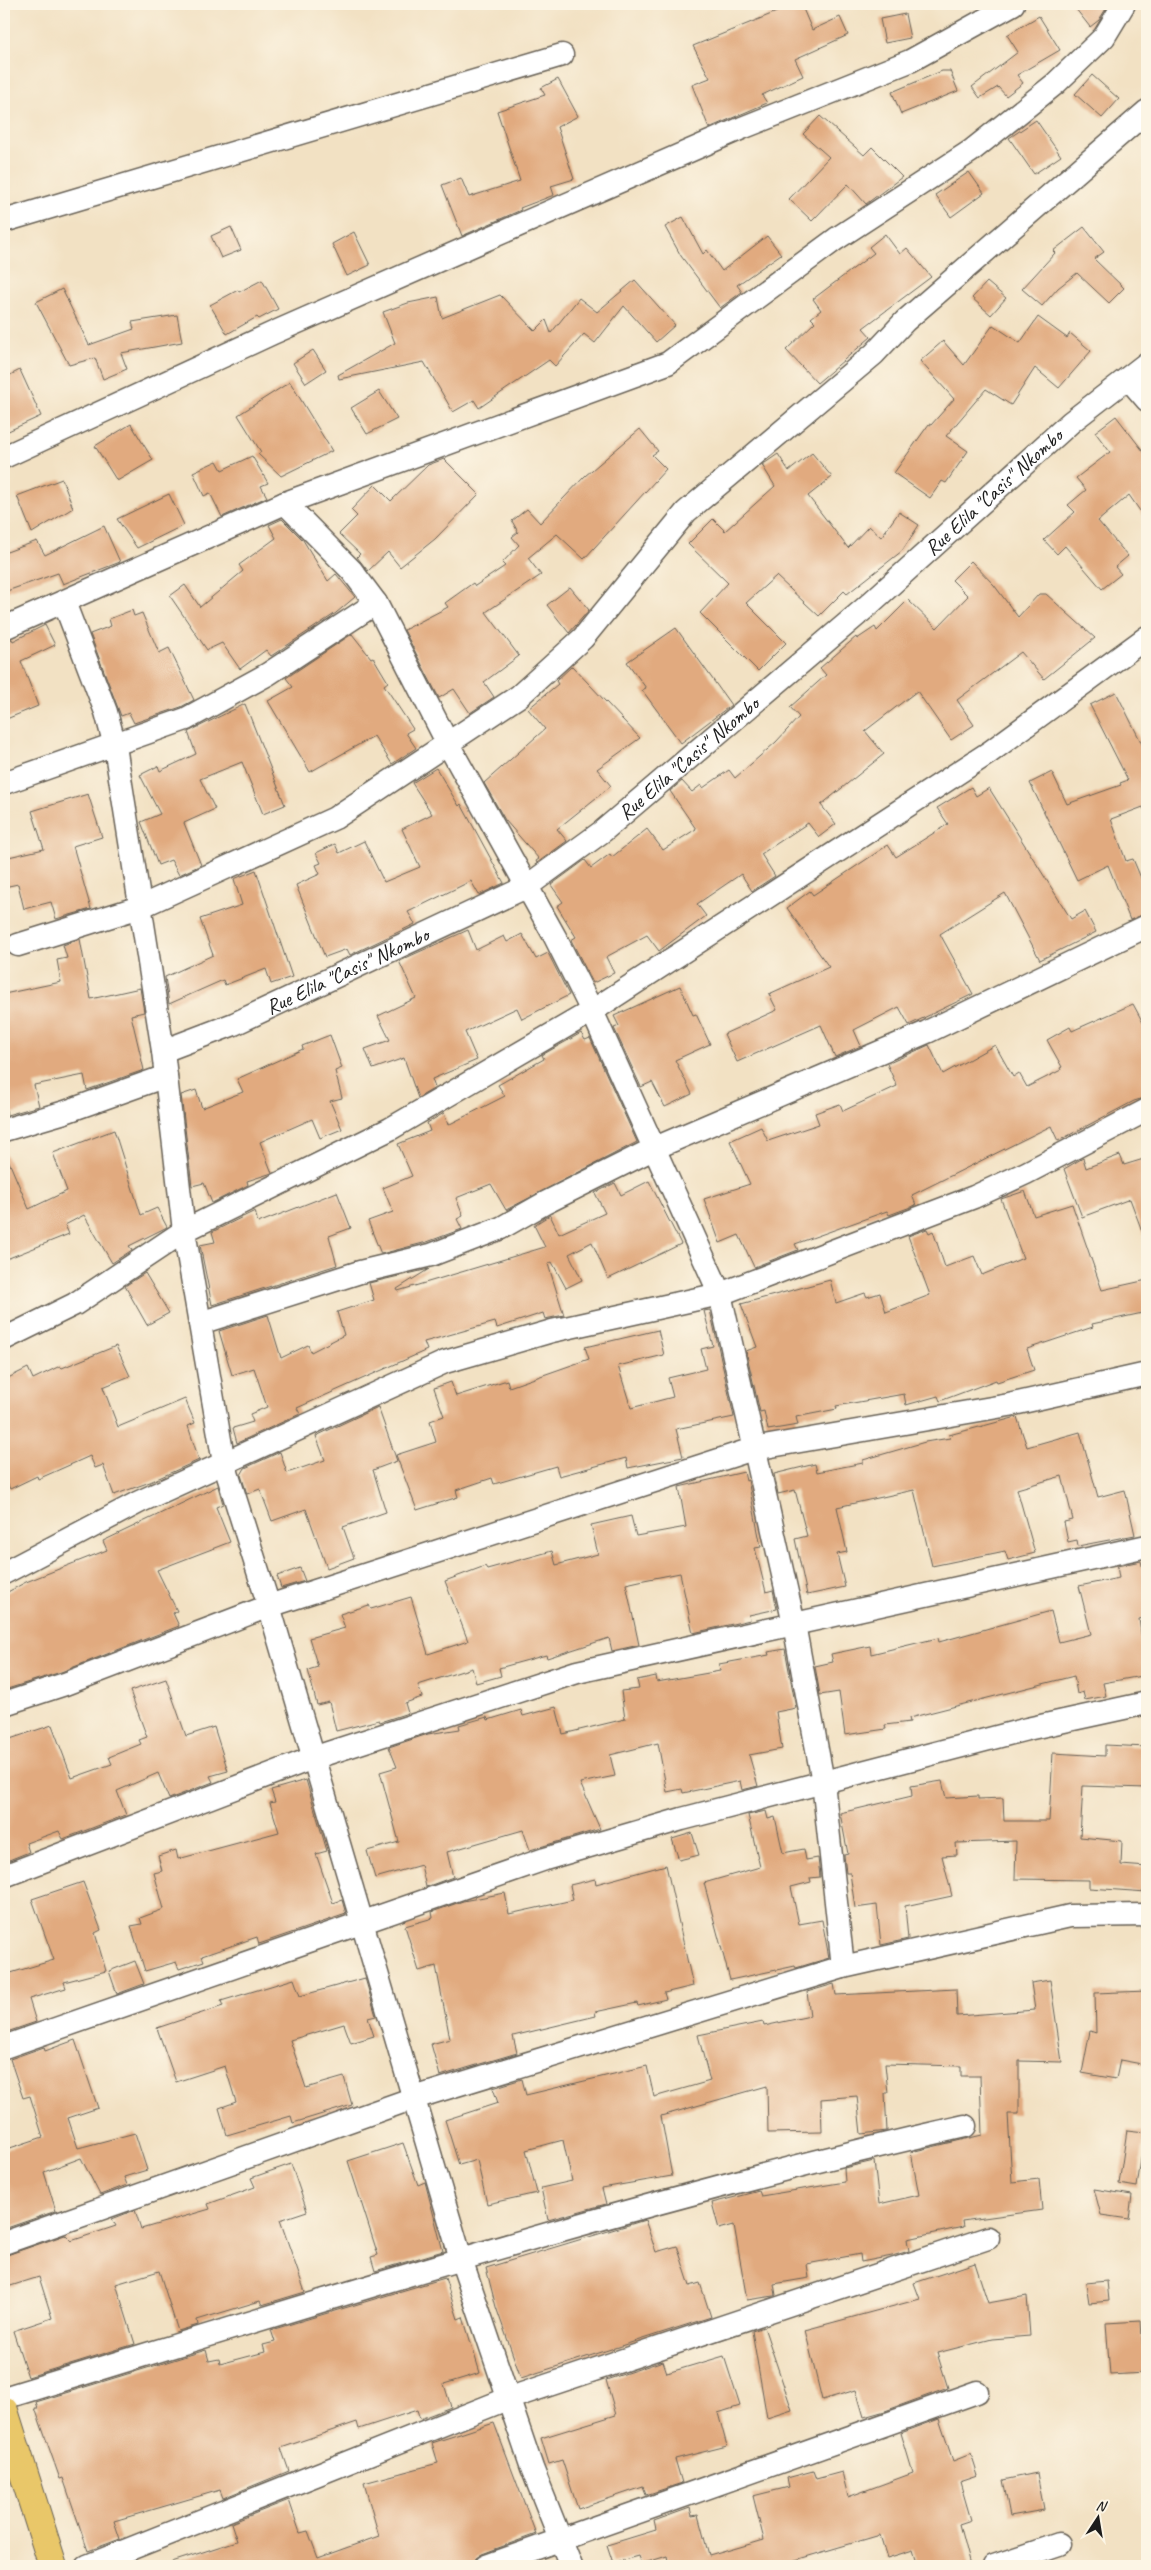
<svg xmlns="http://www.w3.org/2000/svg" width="1151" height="2570" font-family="Caveat,sans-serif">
	<rect width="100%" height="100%" fill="#fcf5e5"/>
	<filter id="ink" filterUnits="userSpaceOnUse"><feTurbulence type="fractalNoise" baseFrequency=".02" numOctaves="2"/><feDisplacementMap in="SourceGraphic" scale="10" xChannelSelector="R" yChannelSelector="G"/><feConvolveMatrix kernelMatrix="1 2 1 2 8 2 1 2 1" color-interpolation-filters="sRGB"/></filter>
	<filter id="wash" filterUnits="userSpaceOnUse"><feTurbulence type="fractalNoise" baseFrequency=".0096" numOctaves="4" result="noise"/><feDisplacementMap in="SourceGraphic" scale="20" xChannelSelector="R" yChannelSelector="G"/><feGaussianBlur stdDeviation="1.12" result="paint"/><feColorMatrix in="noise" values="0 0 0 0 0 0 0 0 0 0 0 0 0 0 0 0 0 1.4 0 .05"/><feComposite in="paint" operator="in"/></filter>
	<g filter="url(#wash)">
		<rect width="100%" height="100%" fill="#f2e1c3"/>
		<g id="blocks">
			<g fill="#e1aa7f">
				<polygon points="796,4 801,4 812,30 840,17 848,35 795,59 803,76 762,95 767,103 709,128 692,85 710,78 693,46"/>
				<polygon points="1072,4 1109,4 1099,20 1090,27"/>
				<polygon points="905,14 910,38 885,43 880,19"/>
				<polygon points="1039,16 1060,50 1017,75 1023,83 1006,96 998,87 980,98 972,87 1018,52 1007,35"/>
				<polygon points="942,71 950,71 958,91 901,114 892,92"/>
				<polygon points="1092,75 1119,99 1102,118 1075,94"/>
				<polygon points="558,79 578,116 557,127 574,179 551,186 554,195 520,208 521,210 462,236 442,185 461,178 469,197 520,181 497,111 545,95 541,88"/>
				<polygon points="820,116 864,155 872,147 902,177 866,204 848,184 812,221 789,199 829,157 803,134"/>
				<polygon points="1036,120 1061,156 1034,174 1009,138"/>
				<polygon points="969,172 984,193 951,217 935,195"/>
				<polygon points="683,217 703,254 707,250 722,271 767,236 781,254 737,285 742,292 720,308 681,256 665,227"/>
				<polygon points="231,227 241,250 221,258 211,236"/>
				<polygon points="1084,227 1104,252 1094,259 1124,288 1109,303 1077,273 1058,288 1042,306 1022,289 1055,253 1053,251"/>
				<polygon points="354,232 370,265 347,276 332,244"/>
				<polygon points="885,234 900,254 907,248 931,277 863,328 871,337 817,383 786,350 815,322 811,318 821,310 813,299 874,253 869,247"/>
				<polygon points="262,280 278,309 259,319 257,317 227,334 210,305 238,290 239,292"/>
				<polygon points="635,280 675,325 656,342 624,306 595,343 584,334 555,366 549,360 479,408 474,400 453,412 424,362 339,379 338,375 395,343 383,312 408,303 438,297 442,318 500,295 535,331 546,320 551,333 579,298 597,312"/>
				<polygon points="987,282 1006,298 991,315 972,298"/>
				<polygon points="62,289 89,345 134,329 132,322 177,315 182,342 121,353 127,369 103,379 95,358 69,365 36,302"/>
				<polygon points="1038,317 1067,338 1070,333 1091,351 1059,388 1035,368 1011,405 986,389 946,436 968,451 946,483 942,481 930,498 894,473 929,424 931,425 954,399 920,361 943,341 964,365 993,325 1020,343"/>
				<polygon points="313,350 326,370 306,383 293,363"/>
				<polygon points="20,370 41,416 4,433 4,378"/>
				<polygon points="290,382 332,451 281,476 258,454 261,452 238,415"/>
				<polygon points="379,391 397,419 367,434 351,408"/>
				<polygon points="1116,416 1147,456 1147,521 1129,495 1098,521 1128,556 1115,567 1121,574 1102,589 1065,546 1057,554 1044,540 1075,512 1068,505 1086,490 1076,478 1110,452 1095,432"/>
				<polygon points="131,424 153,460 117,481 95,446"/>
				<polygon points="640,429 658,451 652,455 666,469 584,559 557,534 528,558 541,575 486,612 519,656 484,682 494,697 470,713 454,689 439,698 404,630 448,607 445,603 473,583 475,586 505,566 502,563 519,545 512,537 518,532 512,521 527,509 540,523 585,476"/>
				<polygon points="812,453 832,477 808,496 848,548 869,526 881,537 899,512 919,525 902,551 847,594 844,591 819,616 776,576 746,603 786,643 758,671 700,613 728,583 688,544 713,519 725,531 775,486 762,465 768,461 778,454 789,471"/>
				<polygon points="252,456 268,483 261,486 267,497 222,517 210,493 204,496 193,472 217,461 222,470"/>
				<polygon points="444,459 479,494 435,539 400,567 388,552 368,571 357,557 360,554 339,534 357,516 351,510 375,485 391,501 428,465"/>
				<polygon points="62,479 73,508 32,533 17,496"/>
				<polygon points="169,494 184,525 137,548 117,519"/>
				<polygon points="282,519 303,540 328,581 336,574 355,597 336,613 271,656 266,650 240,669 222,643 207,650 170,596 185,585 200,607 243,571 239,565 276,538 269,525"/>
				<polygon points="104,526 120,562 63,584 58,573 4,592 4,553 37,541 45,555"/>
				<polygon points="971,561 994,585 1018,617 1039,594 1046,594 1095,638 1044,679 1021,652 957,700 974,725 951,740 917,691 865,731 884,754 821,805 836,824 819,837 808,823 761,854 775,876 752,891 741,874 697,904 706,916 659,951 647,935 606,957 614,973 593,983 571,940 576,937 557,906 563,902 551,885 585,860 591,868 610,854 612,857 647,829 663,850 696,829 670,791 682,781 692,792 701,785 703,788 729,770 735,778 776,742 799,717 790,707 826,675 820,668 856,637 857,639 875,627 877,631 908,600 937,628 968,596 952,580"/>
				<polygon points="570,587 589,610 569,633 547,605"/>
				<polygon points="132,610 134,616 142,613 159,653 169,648 194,700 181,707 134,723 129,713 121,716 90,634 111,626 109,619"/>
				<polygon points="45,625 55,645 21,661 38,706 4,720 4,641 12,639 13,641"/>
				<polygon points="676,628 731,705 681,743 642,690 646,688 627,662"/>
				<polygon points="352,634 371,658 373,657 388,682 384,685 413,729 406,733 416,748 392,764 374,736 310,772 268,701 293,687 286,678"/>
				<polygon points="572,666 640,738 597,769 611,786 557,829 567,841 537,863 536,861 539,859 505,820 484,783 545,729 528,709 558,684 556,681"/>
				<polygon points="1116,692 1147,754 1147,816 1143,807 1111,819 1126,861 1133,859 1147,892 1147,913 1130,920 1108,865 1077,880 1030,783 1052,772 1067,804 1121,785 1120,783 1128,780 1090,705"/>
				<polygon points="245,704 285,805 263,814 242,762 200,779 215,809 184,823 201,865 179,875 171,860 158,865 141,822 160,814 140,775 158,766 160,771 196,754 188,732"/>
				<polygon points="436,768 459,806 461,804 504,883 479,895 471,881 408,912 415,924 350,955 347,949 325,957 296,885 320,874 316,865 321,863 316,853 335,844 339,853 364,841 384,882 420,867 402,829 432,814 412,783"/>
				<polygon points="971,787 976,796 989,788 1071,919 1085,911 1096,932 1040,960 1005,893 940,934 973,994 909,1025 899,1007 854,1030 861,1046 835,1057 821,1025 737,1062 724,1034 777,1010 769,994 829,967 787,908 810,891 813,895 888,845 896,857 948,824 937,808"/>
				<polygon points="88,794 102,837 73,846 91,909 56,919 51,902 24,909 18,884 4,887 4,858 44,849 32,811"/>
				<polygon points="256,870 292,977 271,984 266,969 225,985 223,980 169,1004 165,977 213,955 200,919 242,905 234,879"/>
				<polygon points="468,930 476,950 504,936 507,942 522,934 536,959 548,953 569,995 522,1019 517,1008 465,1032 477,1060 432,1079 435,1088 418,1098 404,1058 373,1069 365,1049 390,1040 378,1016 416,998 399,961"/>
				<polygon points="80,939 91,999 140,988 144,1012 131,1015 144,1070 87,1090 84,1075 34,1085 39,1106 7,1115 4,1099 4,994 61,982 57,960 67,958 63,945"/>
				<polygon points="680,986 693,1015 696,1014 710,1044 675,1060 692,1094 665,1107 652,1082 641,1087 614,1028 619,1026 614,1016"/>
				<polygon points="1133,1004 1147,1030 1147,1097 1134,1101 1058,1141 1051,1126 912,1195 916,1205 889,1215 887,1211 795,1244 798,1250 754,1267 739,1235 720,1243 704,1199 750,1184 730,1141 761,1127 768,1141 819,1124 815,1113 840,1104 843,1111 897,1086 887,1064 929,1045 943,1074 995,1045 1013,1077 1019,1073 1027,1087 1061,1070 1060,1068 1062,1067 1047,1040 1070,1027 1072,1031"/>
				<polygon points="581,1033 585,1040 590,1038 637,1142 506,1210 491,1184 456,1198 463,1216 457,1219 462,1229 427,1242 381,1254 368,1221 393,1212 383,1188 412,1176 398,1144 430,1131 427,1123 444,1113 448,1125 505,1096 498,1085 544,1059 542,1055"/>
				<polygon points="330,1035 342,1068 335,1071 342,1098 330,1101 342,1129 320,1138 312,1119 260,1142 272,1173 247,1181 248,1185 212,1203 204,1183 192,1186 181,1095 196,1090 202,1108 243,1092 237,1079 303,1049 302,1046"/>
				<polygon points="114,1130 141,1215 157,1208 167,1227 129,1246 132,1250 112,1263 84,1215 65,1225 69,1234 4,1260 4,1150 29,1209 67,1191 53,1153"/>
				<polygon points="1120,1155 1124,1165 1147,1158 1147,1238 1145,1239 1130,1199 1082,1217 1064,1169 1083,1158 1086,1168"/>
				<polygon points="649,1181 681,1244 608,1279 592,1242 569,1254 582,1280 566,1288 552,1262 548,1264 564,1315 545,1319 543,1313 497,1328 495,1322 424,1342 427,1350 297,1408 300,1414 237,1443 233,1428 253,1422 250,1414 267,1407 254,1368 232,1375 219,1331 268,1315 281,1358 308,1345 311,1352 344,1335 337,1312 374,1300 369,1283 429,1269 397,1289 398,1291 545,1247 534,1225 550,1215 559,1234 605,1213 595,1193 615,1183 621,1195"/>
				<polygon points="1025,1191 1034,1216 1072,1204 1102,1290 1147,1280 1147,1312 1092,1324 1093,1327 1027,1349 1034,1370 997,1382 996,1380 940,1401 938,1396 906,1405 904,1394 836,1406 837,1409 796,1417 798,1425 768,1430 764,1411 760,1412 746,1351 757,1347 741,1304 830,1280 836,1303 865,1293 867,1297 880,1293 886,1312 930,1295 908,1236 927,1229 929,1233 933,1231 945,1267 974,1256 982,1275 1023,1258 1001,1199"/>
				<polygon points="337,1192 351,1228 329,1236 337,1265 212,1305 200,1245 215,1242 212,1232 255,1211 258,1223"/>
				<polygon points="145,1273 169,1313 147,1325 125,1286"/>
				<polygon points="710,1310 734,1417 676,1429 683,1457 628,1468 626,1458 559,1476 556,1466 494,1484 492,1478 456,1490 458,1497 417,1510 396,1455 436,1442 430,1421 444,1416 434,1388 451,1382 456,1396 507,1380 509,1387 589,1359 585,1347 658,1330 664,1355 618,1366 631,1408 673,1397 668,1378 706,1369 701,1349 713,1346 704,1311"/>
				<polygon points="116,1346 130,1376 103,1387 118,1427 185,1399 195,1423 188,1426 199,1460 150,1482 114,1495 103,1465 95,1468 90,1456 38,1479 37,1476 10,1489 4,1477 4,1380 28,1368 33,1379 60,1366 62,1368"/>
				<polygon points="378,1407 397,1461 373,1470 386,1512 343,1527 354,1558 327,1568 306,1509 272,1521 260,1489 247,1494 241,1475 245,1468 280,1452 287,1473 325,1460 316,1436"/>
				<polygon points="1017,1417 1027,1447 1080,1432 1098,1497 1125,1490 1135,1535 1078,1546 1077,1540 1068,1542 1064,1522 1073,1520 1062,1476 1017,1489 1035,1553 1008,1560 1005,1551 932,1566 914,1490 837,1507 847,1552 837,1554 845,1587 807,1595 795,1539 807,1536 795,1490 778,1494 774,1474 815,1464 817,1472 863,1463 863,1460 925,1442 950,1438 949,1435"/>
				<polygon points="744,1472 746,1481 748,1480 761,1547 755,1548 766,1592 773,1590 777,1609 749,1615 750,1620 693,1633 680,1573 644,1580 626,1584 639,1645 612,1651 609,1638 547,1658 546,1655 499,1668 501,1676 476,1683 472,1668 418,1685 422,1697 405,1703 408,1713 380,1722 379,1720 336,1731 329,1702 317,1705 308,1670 318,1667 309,1638 345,1628 340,1614 369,1605 371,1609 411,1597 428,1654 468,1641 445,1581 485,1566 487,1569 552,1551 556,1565 598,1554 591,1525 631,1516 636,1536 686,1527 679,1487"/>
				<polygon points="218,1486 223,1504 216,1507 230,1542 157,1570 177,1611 173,1613 179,1626 61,1672 4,1690 4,1594 26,1582 107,1550 103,1541"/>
				<polygon points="1141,1561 1147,1587 1147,1617 1139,1619 1147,1675 1103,1683 1106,1696 1085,1700 1083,1692 1077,1694 1074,1676 909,1718 910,1722 885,1725 886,1729 845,1735 839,1692 820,1695 815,1666 833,1662 831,1654 870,1646 871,1654 938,1638 939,1642 1051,1611 1059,1642 1091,1634 1079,1586 1119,1578 1117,1566"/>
				<polygon points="300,1568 305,1581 281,1588 277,1576"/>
				<polygon points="785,1649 796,1708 776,1712 782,1749 749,1755 758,1786 742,1790 740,1781 683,1793 682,1789 667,1792 658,1743 610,1755 615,1776 580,1783 600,1829 530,1850 523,1830 447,1852 453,1877 426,1887 421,1865 375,1878 367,1851 399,1842 380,1772 397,1767 389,1747 428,1734 460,1729 459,1725 487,1717 488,1720 521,1710 523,1716 556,1707 563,1734 625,1719 621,1691 639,1689 637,1680 656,1676 657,1682 720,1671 719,1664 769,1655 768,1652"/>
				<polygon points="166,1679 186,1736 214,1727 228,1771 210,1776 213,1782 169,1799 158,1773 117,1791 126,1815 63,1839 59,1831 26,1843 29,1852 4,1862 4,1741 52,1725 72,1778 112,1764 109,1757 141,1744 139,1740 147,1737 130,1691"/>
				<polygon points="1105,1745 1147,1747 1147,1788 1083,1786 1080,1837 1122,1841 1121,1865 1147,1867 1147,1892 1089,1888 1089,1880 1015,1879 1016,1841 956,1843 957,1855 942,1856 952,1896 905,1906 908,1939 881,1945 877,1905 855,1908 850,1873 846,1873 844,1855 848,1854 840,1813 912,1796 911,1786 942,1781 946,1798 978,1796 978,1799 1003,1798 1004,1821 1049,1821 1053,1753 1105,1756"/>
				<polygon points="306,1780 327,1851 316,1854 333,1903 342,1900 346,1914 259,1944 257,1937 202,1956 204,1961 179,1969 176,1962 145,1971 131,1926 142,1924 140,1918 164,1909 154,1873 162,1871 158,1856 176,1850 178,1859 279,1832 270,1803 275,1802 271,1790"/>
				<polygon points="766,1811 768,1819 775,1817 783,1853 804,1849 806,1860 818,1858 820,1877 810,1878 811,1882 791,1887 799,1924 822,1920 829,1958 796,1968 795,1966 730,1980 704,1883 760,1867 748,1815"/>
				<polygon points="692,1833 699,1855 679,1860 672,1839"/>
				<polygon points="666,1865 693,1986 664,1993 666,1999 638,2006 637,2003 595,2012 596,2016 513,2036 517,2053 440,2076 431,2044 450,2039 436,1966 419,1971 405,1926 433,1918 432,1912 463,1901 505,1893 509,1914 573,1900 570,1885 595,1879 596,1884"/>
				<polygon points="83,1882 101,1930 95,1933 106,1971 64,1982 66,1988 29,1999 36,2022 4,2033 4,1975 54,1960 32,1899"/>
				<polygon points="135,1961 144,1984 117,1994 109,1971"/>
				<polygon points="365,1978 376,2016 368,2018 374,2036 351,2043 344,2024 290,2040 306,2088 344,2077 352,2105 293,2123 291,2116 227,2135 219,2108 236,2102 225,2066 176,2082 157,2028 223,2006 221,2001 294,1979 300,1996"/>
				<polygon points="1050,1980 1062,2062 1019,2061 1019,2114 1008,2114 1012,2182 1039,2179 1042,2210 962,2221 963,2227 907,2239 909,2251 892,2256 861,2262 860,2254 807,2264 809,2278 774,2284 776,2295 774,2296 747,2300 734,2225 719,2229 712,2203 759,2191 761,2196 845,2182 844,2168 874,2161 879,2204 919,2195 911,2152 982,2135 980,2076 961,2076 961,2066 885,2064 888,2093 885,2093 887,2131 861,2134 857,2096 821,2099 822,2132 768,2133 767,2086 661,2116 672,2176 602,2188 606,2204 548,2220 541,2188 572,2181 563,2140 526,2150 537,2193 487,2204 477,2160 459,2165 445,2120 498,2103 493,2088 522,2079 526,2095 647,2066 654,2097 710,2081 698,2035 763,2022 764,2026 810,2016 807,1992 834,1984 836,1995 956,1989 957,2016 1035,2010 1031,1983"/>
				<polygon points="1147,1991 1147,2065 1120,2060 1116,2079 1082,2073 1090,2031 1096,2033 1095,1993"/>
				<polygon points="75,2040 98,2108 68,2118 78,2148 135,2133 147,2170 124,2177 127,2185 100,2195 81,2158 44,2172 56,2211 4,2229 4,2150 43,2137 30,2096 23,2098 10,2059 44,2047 45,2051"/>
				<polygon points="1127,2130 1145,2132 1137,2187 1119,2184"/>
				<polygon points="403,2143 418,2185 425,2182 443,2251 375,2271 371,2257 378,2255 348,2161"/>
				<polygon points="291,2164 307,2211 280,2220 305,2292 262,2305 260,2301 197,2320 198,2325 178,2331 159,2271 116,2284 135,2344 28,2377 13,2331 52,2318 39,2277 4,2288 4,2256 65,2235 71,2241 116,2226 112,2219 135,2210 141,2229 210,2209 208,2204 255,2187 251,2178"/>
				<polygon points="1094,2189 1132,2195 1129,2219 1101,2215"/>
				<polygon points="645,2220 656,2252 677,2246 690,2286 700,2283 711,2317 521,2378 496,2307 486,2268"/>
				<polygon points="975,2263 988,2303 1027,2296 1030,2336 992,2339 937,2353 948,2388 885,2411 864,2417 856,2390 822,2400 805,2330 920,2299 914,2283"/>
				<polygon points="445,2278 458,2319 463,2317 480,2373 444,2384 451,2407 420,2419 417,2410 359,2429 357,2422 281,2448 289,2471 223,2498 220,2490 114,2521 120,2539 88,2551 63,2478 60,2479 35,2408 38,2408 36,2402 206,2350 209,2361 219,2359 220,2364 265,2352 263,2345 275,2342 271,2330"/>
				<polygon points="1107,2281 1109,2301 1089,2303 1086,2283"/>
				<polygon points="1141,2321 1144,2373 1110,2375 1106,2323"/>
				<polygon points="764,2327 792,2410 767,2418 752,2331"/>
				<polygon points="724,2356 740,2406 718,2413 727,2446 675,2459 682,2483 646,2495 643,2487 578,2509 562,2460 549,2464 541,2438 616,2415 606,2380 663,2361 667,2373"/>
				<polygon points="939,2419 953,2461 971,2454 978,2476 960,2482 971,2520 959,2524 970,2566 918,2566 913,2550 887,2558 880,2535 775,2566 669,2566 667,2556 641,2564 638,2556 613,2563 607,2545 656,2530 654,2521 690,2508 692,2516 698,2515 709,2556 764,2540 753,2496 789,2487 787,2478 813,2471 816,2479 842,2472 848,2497 913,2473 901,2433"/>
				<polygon points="494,2423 536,2534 482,2554 476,2558 473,2566 172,2566 172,2562 237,2541 231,2523 289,2500 300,2533 308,2531 318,2558 379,2536 364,2483 438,2463 432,2443"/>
				<polygon points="1037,2473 1044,2510 1010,2516 1003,2480"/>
			</g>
		</g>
	</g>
	<g filter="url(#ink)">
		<use href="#blocks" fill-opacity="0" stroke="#676156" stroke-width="1"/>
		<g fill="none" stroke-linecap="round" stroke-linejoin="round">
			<defs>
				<g id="minor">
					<polyline points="4,221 562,55"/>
					<polyline points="1128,378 1147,400"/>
					<polyline points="4,457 273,333 478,243 742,128 910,61 1013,4"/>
					<polyline points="285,503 352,571 376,603 448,744 555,937 592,1011 720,1294 794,1624 823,1782 843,1967"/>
					<polyline points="64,602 106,712 115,746 163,1051 184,1231 224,1463 269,1606 461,2259 532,2468 571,2566"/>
					<polyline points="4,628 285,503 668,363 836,239 971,151 1055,84 1104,37 1124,4"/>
					<polyline points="4,783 186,719 268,674 376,603"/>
					<polyline points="18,945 140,907 335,818 519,696 583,638 686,512 874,354 905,321 1147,111"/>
					<path id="s1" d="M163 1051 234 1024 526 887 603 831 864 609 1071 422 1147 363"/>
					<polyline points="4,1130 65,1112 166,1076"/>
					<polyline points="200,1323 360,1272 431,1255 501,1228 545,1203 655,1148 927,1032 1147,926"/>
					<polyline points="4,1339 75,1304 184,1231 390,1129 592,1011 990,752 1147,637"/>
					<polyline points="4,1573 139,1502 445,1362 552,1331 720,1294 974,1197 1026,1173 1147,1110"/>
					<polyline points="4,1704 65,1684 269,1606 753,1449 1009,1405 1147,1374"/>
					<polyline points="4,1876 313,1758 577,1672 1147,1546"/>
					<polyline points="4,2047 545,1859 682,1819 1027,1729 1147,1703"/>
					<polyline points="4,2243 414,2098 843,1967 1070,1916 1147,1915"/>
					<path d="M4 2398C322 2301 640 2199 965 2126"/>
					<polyline points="87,2566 507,2399 988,2238"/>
					<polyline points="486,2566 977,2392"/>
					<polyline points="994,2566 1059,2544"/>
				</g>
				<polyline id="trunk" points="4,2411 53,2566"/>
			</defs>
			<use href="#minor" stroke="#676156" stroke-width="25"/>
			<use href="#trunk" stroke="#676156" stroke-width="30"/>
			<use href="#minor" stroke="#fff" stroke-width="22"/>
			<use href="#trunk" stroke="#e9c769" stroke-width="28"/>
		</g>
	</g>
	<g text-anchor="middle" stroke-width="4" stroke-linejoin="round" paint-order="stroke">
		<g font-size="21" fill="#1c1c1c" stroke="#fcf5e5">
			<text dy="7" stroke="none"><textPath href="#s1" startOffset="1011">Rue Elila "Casis" Nkombo</textPath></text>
			<text dy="7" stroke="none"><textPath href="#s1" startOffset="606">Rue Elila "Casis" Nkombo</textPath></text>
			<text dy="7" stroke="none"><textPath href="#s1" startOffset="201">Rue Elila "Casis" Nkombo</textPath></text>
		</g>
	</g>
	<rect width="1151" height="2570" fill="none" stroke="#fcf5e5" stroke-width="20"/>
	<g transform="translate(1098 2518) rotate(12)" stroke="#fcf5e5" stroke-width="4" paint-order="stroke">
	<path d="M0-4L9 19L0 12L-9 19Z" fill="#1c1c1c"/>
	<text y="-8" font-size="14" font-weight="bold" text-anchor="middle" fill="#1c1c1c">N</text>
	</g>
</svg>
